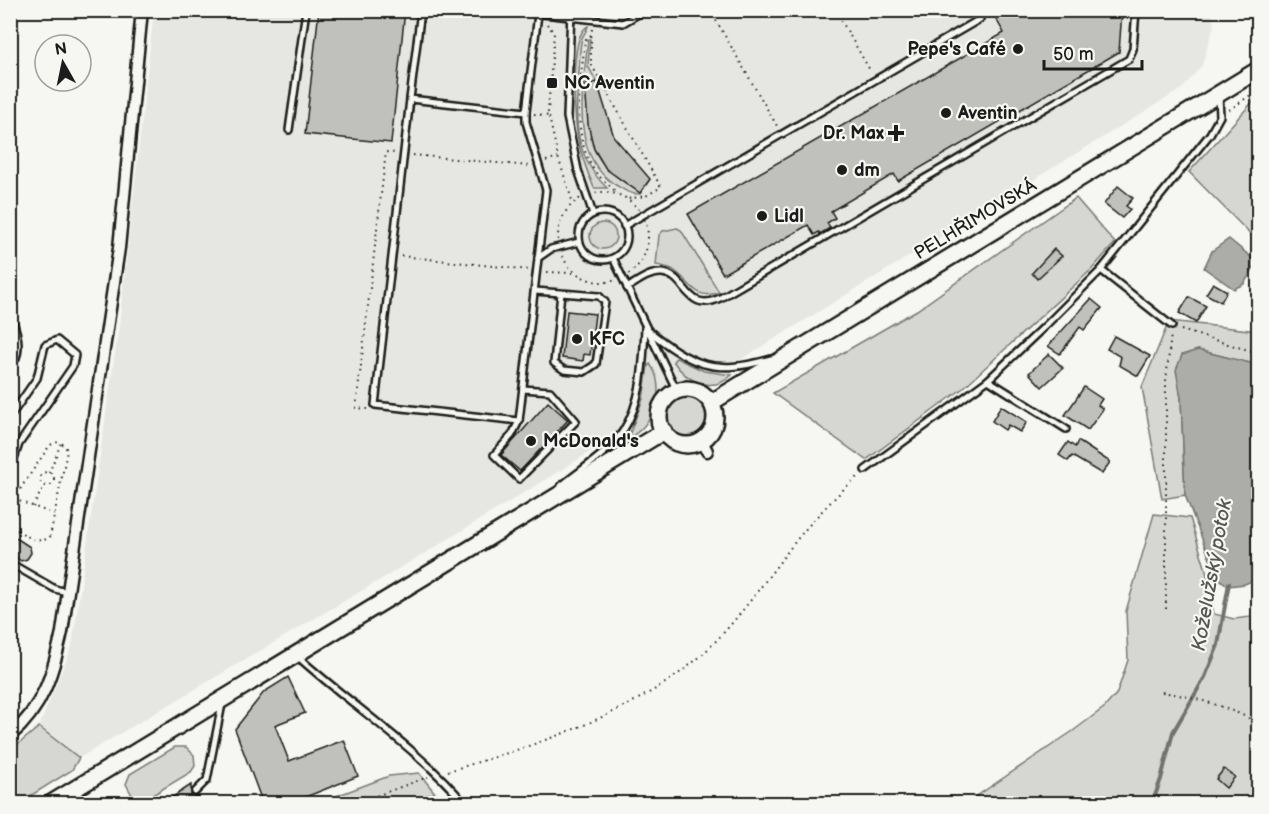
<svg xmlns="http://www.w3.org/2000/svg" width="1269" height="814" font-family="'Balsamiq Sans',sans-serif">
	<rect width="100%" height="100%" fill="#f6f6f2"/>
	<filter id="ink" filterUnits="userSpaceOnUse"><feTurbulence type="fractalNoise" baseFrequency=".0167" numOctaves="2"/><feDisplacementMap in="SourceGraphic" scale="12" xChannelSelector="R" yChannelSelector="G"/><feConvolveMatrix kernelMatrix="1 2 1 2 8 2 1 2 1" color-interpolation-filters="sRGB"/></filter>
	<g filter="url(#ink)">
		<polygon fill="#e6e6e2" points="154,11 1212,11 1214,25 1202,65 1183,88 437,546 79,758 39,727 72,646 119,326"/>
		<g fill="#d6d6d2" stroke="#797977" stroke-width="1.5">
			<path d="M588 26C587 31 584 34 582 38 579 48 580 61 579 71 575 117 572 154 607 188H594C588 173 582 159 579 144 574 123 568 35 588 26Z"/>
			<path d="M588 39H590L588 66 597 82C594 89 593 100 591 109 583 153 606 171 639 192L650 179 640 194C630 195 623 189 614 184 568 153 584 86 588 39Z"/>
			<polygon points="1258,96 1258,242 1189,172"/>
			<polygon points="1076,198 1115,243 1092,269 962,389 866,460 773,393 917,310"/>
			<circle cx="603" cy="236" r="13"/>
			<path d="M677 228 681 230 719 292C696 302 690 281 675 271 670 267 662 266 656 265L659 235 663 231Z"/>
			<polygon points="1169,321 1258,331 1258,365 1198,350 1182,355 1177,370 1181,398 1185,495 1162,499 1142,387"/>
			<path d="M676 358 704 371 732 375C712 394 687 382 673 361Z"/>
			<path d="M650 364C668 388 653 427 628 438L643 399 648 366Z"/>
			<circle cx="687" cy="417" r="20"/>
			<polygon points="1154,514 1190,518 1206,570 1214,614 1234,619 1258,616 1258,803 965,804 1073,731 1105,707 1117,693 1128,660 1126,611"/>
			<polygon points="39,727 79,758 72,770 19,803 11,803 11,750"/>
			<polygon points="175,747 186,747 194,755 195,766 191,772 146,799 133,797 126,784 130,774"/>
			<path d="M419 773 435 793C398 806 358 804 318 803L389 776Z"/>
		</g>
		<g fill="#acaca9" stroke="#727271" stroke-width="1.5">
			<polygon points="1229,239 1257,262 1244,284 1234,289 1204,268 1212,251"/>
			<polygon points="1198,350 1258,365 1258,578 1245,584 1228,586 1217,577 1185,495 1181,398 1176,370 1182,355"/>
		</g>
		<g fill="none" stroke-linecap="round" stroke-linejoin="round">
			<polyline stroke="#727271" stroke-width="4" points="1152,804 1161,779 1173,732 1205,677 1218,645 1229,583"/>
		</g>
		<g fill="#c0c0bd" stroke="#1c1c1c" stroke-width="1.5">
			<polygon points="319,10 405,10 391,143 305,134"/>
			<polygon points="991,10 1122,10 1119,52 898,181 894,174 831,211 835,218 827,223 830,228 820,234 819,232 814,235 808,225 723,274 688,214 1004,33"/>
			<polygon points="597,82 614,137 650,179 640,193 606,169 594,149 588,124 585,85"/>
			<polygon points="1118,186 1133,198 1126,206 1130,209 1122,218 1104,204"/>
			<polygon points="1054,249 1062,256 1037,279 1032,273"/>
			<polygon points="1213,283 1227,291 1221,302 1206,294"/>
			<polygon points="1189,297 1206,306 1196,323 1179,313"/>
			<polygon points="1091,299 1102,308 1084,330 1080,327 1060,354 1048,346"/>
			<polygon points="567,311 595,314 590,355 584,354 583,361 562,358"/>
			<polygon points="1114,336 1150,356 1138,376 1119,365 1121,357 1107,349"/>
			<polygon points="1049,354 1063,368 1042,387 1029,373"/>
			<polygon points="1084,387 1102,399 1098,405 1103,409 1088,430 1065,415"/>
			<polygon points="548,402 568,420 520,471 501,455"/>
			<polygon points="1001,406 1027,422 1020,432 1008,425 1005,430 992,421"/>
			<polygon points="1078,441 1110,462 1102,474 1072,456 1068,461 1059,455 1068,442 1075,447"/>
			<polygon points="10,534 30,547 31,553 27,559 21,561 10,553"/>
			<polygon points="288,677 305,713 275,725 289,761 344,740 358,776 288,804 263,804 235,729 264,692"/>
			<polygon points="1224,769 1235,777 1226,788 1216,779"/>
			<polygon points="191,785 191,795 198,796 202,804 162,804"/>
		</g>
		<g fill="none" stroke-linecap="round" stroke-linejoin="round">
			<defs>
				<g id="service">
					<polyline points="421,10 410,99 526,112 538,14"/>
					<polyline points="508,10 623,23 645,10"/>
					<polyline points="571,10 567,117 578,170 593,214"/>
					<polyline points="410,99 375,405 519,421 546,190 526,122 526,112"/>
					<polyline points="289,130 306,10"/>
					<circle cx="603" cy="236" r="24"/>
					<polyline points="624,226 980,19 975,10"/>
					<polyline points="538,258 551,249 579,242"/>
					<polyline points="613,258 677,391"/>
					<polyline points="1101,270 1172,326"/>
					<path d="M627 288C637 282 649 272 662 273 688 275 685 316 722 297L1129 59 1133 49 1136 10"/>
					<polyline points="535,291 599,296 605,302 596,364 584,372 564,370 554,363 561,293"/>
					<path d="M10 314C17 330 24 353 10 367"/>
					<path d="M645 328C692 365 712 376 771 359"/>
					<polyline points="988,380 1066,429"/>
					<polyline points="10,417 37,378 45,345 57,340 75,355 73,366 19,444 10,471"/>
					<polyline points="519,421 512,435 494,455 519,479 576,421 550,391 523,389"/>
					<polyline points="865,470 988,380 1044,327 1101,270 1210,134 1220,116 1219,97"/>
					<path d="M561 486C581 469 609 453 623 431 643 400 643 363 645 328"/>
					<polyline points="10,563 55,589 67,592"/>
					<path d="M297 656C351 705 419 749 465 804"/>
					<polyline points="195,792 207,780 222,704"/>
					<polyline points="68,798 105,804"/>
				</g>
				<g id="minor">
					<polyline points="702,441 707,451"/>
					<path d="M10 736C43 708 53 673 62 632L119 248 142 10"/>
				</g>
				<g id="secondary">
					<circle cx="687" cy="417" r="28"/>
					<polyline points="712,402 1258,70"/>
					<polyline points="50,804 664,431"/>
				</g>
			</defs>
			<use href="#service" stroke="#1c1c1c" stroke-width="10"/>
			<use href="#minor" stroke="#1c1c1c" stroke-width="15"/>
			<use href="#secondary" stroke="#1c1c1c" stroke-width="20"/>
			<g stroke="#1c1c1c" stroke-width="2" stroke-dasharray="1.5 4.5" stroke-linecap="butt">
				<polyline points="710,10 777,126"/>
				<polyline points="835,10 871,72"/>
				<polyline points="547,24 554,33 548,112 558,157 573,203"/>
				<path d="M592 29 591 35 585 40C581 82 570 132 594 170 600 179 611 185 617 194"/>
				<polyline points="591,35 591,64 661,187 646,196 627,199"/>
				<polyline points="1229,110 1258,90"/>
				<polyline points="534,114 549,116"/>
				<polyline points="413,155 529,166"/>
				<polyline points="546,161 558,157"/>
				<circle cx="603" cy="237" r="45"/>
				<polyline points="401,256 529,270"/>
				<polyline points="547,272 574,273"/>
				<polyline points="1181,330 1258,353"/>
				<polyline points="368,409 356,408 386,152 395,153"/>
				<circle cx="47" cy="479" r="7"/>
				<polyline points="49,473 61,443"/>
				<polyline points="14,499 56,515"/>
				<path d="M10 504 50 445 58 442 65 445 67 451 50 537C36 547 22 532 10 525"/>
				<polyline points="33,507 44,486"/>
				<polyline points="1166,609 1166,381 1171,334"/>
				<path d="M1162 692C1195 697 1229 707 1258 723"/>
				<path d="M448 771C531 747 642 712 706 651 740 618 766 579 795 542 814 518 836 496 858 476"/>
				<polyline points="354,804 428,777"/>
			</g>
			<use href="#service" stroke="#f6f6f2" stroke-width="5"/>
			<use href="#minor" stroke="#f6f6f2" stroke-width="10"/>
			<use href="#secondary" stroke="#f6f6f2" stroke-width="15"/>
		</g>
	</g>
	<g fill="#1c1c1c" stroke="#f6f6f2" stroke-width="2">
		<circle cx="1018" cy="49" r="6"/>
		<rect x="546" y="77" width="12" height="12" rx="3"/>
		<circle cx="946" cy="113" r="6"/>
		<path d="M893 124h6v6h6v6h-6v6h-6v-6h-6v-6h6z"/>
		<circle cx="842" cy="170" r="6"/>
		<circle cx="762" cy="216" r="6"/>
		<circle cx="577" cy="339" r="6"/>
		<circle cx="531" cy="441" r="6"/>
	</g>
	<g text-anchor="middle" stroke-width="4.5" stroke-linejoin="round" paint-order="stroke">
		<g font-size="18" font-weight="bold" fill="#1c1c1c" stroke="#f6f6f2" text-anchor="start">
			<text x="1006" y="55" text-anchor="end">Pepe's Café</text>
			<text x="564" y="89">NC Aventin</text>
			<text x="958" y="119">Aventin</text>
			<text x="884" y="139" text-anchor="end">Dr. Max</text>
			<text x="854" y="176">dm</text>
			<text x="774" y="222">Lidl</text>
			<text x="589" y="345">KFC</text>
			<text x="543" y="447">McDonald's</text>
		</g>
		<g font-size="18" fill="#1c1c1c" stroke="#f6f6f2">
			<text transform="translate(975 219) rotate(-31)" y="6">PELHŘIMOVSKÁ</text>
		</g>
		<g font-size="20" font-style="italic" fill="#565654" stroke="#f6f6f2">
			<text transform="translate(1211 575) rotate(-80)" y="7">Koželužský potok</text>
		</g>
	</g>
	<rect width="1269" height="814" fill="none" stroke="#f6f6f2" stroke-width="36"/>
	<rect x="18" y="18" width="1233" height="778" fill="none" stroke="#1c1c1c" stroke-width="2" filter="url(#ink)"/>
	<g transform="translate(63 63) rotate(351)"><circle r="28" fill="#f6f6f2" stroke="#9f9f9c" stroke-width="1.5"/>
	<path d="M0-4.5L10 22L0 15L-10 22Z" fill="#1c1c1c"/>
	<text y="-9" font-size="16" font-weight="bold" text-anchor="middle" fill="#1c1c1c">N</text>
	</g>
	<path d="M1044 60v9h98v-9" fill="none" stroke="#1c1c1c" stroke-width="3"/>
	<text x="1053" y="60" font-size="18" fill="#1c1c1c" stroke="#f6f6f2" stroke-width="4.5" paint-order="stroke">50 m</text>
</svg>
